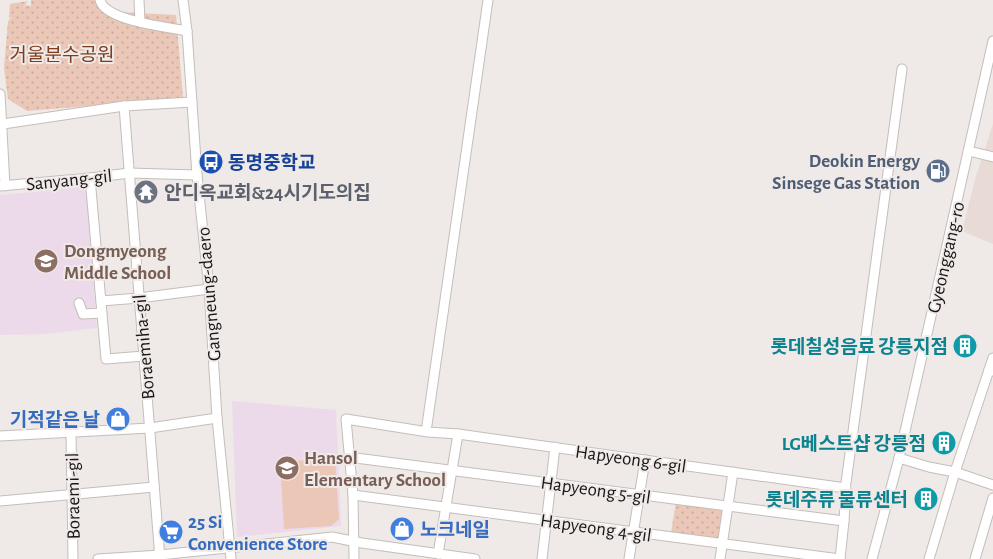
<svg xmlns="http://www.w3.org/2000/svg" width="993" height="559" font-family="'Alegreya Sans','Noto Sans KR',sans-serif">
	<defs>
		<pattern id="park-dots" width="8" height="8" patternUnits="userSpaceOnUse" patternTransform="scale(1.25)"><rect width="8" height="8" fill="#ebc7b7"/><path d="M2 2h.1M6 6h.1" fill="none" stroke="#c9aa9d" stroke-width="1.8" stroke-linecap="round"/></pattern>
	</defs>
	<rect width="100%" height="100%" fill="#efe9e7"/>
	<polygon fill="#e8dbd5" points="993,124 993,244 962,231 976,176"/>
	<g fill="#ecdaeb">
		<polygon points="86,187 97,328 45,334 0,335 0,195"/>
		<polygon points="232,401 336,410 341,526 237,537"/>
	</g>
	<g fill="url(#park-dots)">
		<polygon points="31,0 103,0 118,12 176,15 183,98 27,111 8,99 4,68 8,21 12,17 9,18 10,4 28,1 22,9 26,5 31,6"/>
		<polygon points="676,502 724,508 720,540 671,533"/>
	</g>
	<polygon fill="#ebc7b7" points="335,458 339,519 331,526 284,529 280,462"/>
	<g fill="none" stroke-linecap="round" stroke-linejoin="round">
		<defs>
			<g id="minor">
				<path d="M100 0C105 21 168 27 187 31"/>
				<polyline points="139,0 140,22"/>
				<polyline points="183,0 187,31 197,175 209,289 217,418 231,559"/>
				<polyline points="0,94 5,186"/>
				<polyline points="124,106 160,559"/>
				<polyline points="3,124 124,106 192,102"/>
				<polyline points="969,151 993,157"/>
				<polyline points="90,178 106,359 144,356"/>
				<polyline points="0,186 90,178 129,173 197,175"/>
				<polyline points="101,301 139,298 209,289"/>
				<polyline points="79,303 83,314 102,313"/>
				<polyline points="989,370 993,358"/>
				<polyline points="427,425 488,0"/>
				<polyline points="71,432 73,559"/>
				<polyline points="0,436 150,428 217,418"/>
				<polyline points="348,457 844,521"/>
				<polyline points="899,458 929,467 955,472 993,485"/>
				<polyline points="846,483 902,69"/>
				<polyline points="353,495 840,559"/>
				<polyline points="0,501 154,487"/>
				<polyline points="438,554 458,434"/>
				<polyline points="98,559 160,555 332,537 362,543 475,559"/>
				<polyline points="354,559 353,495 346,419 428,432 458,434 846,488 844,521 840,559"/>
				<polyline points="542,559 555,447"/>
				<polyline points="629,559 645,460"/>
				<polyline points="720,559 733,472"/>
				<polyline points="872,559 899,458 993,41"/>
				<polyline points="929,559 955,472 989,370 993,371"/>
				<polyline points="975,559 993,498"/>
			</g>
		</defs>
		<use href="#minor" stroke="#c4bebb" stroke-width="11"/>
		<use href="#minor" stroke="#fff" stroke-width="9"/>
	</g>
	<defs>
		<symbol id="bus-disc" viewBox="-11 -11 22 22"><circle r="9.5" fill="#1a4fb4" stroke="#efe9e7"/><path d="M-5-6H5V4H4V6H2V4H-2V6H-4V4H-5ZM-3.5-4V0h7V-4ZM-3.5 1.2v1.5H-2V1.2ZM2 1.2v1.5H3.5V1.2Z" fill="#fff"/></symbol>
		<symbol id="fuel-disc" viewBox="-11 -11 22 22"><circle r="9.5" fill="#5c6f8a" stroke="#efe9e7"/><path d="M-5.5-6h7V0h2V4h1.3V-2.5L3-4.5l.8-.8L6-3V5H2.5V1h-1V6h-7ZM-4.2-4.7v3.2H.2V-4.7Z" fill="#fff"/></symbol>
		<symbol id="temple-disc" viewBox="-11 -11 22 22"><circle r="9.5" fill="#6b7280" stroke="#efe9e7"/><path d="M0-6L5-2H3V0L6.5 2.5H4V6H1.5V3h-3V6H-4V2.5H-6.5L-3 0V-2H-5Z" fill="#fff"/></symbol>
		<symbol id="school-disc" viewBox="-11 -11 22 22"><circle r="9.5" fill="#8d6e63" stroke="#efe9e7"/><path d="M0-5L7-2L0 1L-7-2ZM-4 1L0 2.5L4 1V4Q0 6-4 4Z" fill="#fff"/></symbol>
		<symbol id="building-disc" viewBox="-11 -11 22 22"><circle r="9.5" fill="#0f9aa8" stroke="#efe9e7"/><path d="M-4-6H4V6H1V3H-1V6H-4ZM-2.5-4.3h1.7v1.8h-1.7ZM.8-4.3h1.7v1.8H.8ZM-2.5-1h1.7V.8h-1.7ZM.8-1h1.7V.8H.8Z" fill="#fff"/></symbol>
		<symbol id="shop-disc" viewBox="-11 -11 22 22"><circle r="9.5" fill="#3f7fe0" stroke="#efe9e7"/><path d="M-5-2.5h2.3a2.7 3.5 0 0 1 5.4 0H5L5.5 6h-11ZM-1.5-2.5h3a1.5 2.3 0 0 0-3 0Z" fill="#fff"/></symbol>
		<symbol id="supermarket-disc" viewBox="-11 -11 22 22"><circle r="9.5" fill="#3f7fe0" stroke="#efe9e7"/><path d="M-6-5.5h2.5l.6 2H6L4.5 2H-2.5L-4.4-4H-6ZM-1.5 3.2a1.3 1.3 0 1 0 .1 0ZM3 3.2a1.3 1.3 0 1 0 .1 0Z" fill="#fff"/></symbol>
	</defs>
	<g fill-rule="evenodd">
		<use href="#bus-disc" x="197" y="148" width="28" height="28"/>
		<use href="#fuel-disc" x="924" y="157" width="28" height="28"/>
		<use href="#temple-disc" x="132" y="178" width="28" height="28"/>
		<use href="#school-disc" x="32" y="247" width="28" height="28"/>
		<use href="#building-disc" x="951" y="332" width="28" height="28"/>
		<use href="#shop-disc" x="104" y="405" width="28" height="28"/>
		<use href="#building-disc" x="930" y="429" width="28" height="28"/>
		<use href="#school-disc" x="273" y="454" width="28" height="28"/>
		<use href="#building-disc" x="912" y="485" width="28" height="28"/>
		<use href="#shop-disc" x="388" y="515" width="28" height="28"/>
		<use href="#supermarket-disc" x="157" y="518" width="28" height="28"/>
	</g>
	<g text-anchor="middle" stroke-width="4" stroke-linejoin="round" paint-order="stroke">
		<g font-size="19" fill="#7e3c1b" stroke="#efe9e7">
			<text x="62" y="61">거울분수공원</text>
		</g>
		<g font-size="19" font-weight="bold" fill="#4e5e75" stroke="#efe9e7" text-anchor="end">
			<text x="920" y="167">Deokin Energy<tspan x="920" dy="22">Sinsege Gas Station</tspan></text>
		</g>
		<g font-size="19" font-weight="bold" fill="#164399" stroke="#efe9e7" text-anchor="start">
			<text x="228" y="169">동명중학교</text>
		</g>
		<g font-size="19" fill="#181616" stroke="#efe9e7">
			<text transform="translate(69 179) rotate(-6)" y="7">Sanyang-gil</text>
			<text transform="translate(945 257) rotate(-77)" y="7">Gyeonggang-ro</text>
			<text transform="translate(208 294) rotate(-95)" y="7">Gangneung-daero</text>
			<text transform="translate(143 347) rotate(-95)" y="7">Boraemiha-gil</text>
			<text transform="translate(631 458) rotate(8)" y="7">Hapyeong 6-gil</text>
			<text transform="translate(596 489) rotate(8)" y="7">Hapyeong 5-gil</text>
			<text transform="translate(72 496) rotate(-91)" y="7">Boraemi-gil</text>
			<text transform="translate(596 527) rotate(8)" y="7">Hapyeong 4-gil</text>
		</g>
		<g font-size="19" font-weight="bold" fill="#5b616d" stroke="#efe9e7" text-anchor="start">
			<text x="164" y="199">안디옥교회&amp;24시기도의집</text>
		</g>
		<g font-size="19" font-weight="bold" fill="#785e54" stroke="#efe9e7" text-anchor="start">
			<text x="64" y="257">Dongmyeong<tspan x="64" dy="22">Middle School</tspan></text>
			<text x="304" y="464">Hansol<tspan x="304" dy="22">Elementary School</tspan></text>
		</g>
		<g font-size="19" font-weight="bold" fill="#0d838f" stroke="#efe9e7" text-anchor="end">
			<text x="948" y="353">롯데칠성음료 강릉지점</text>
			<text x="926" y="450">LG베스트샵 강릉점</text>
			<text x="908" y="506">롯데주류 물류센터</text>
		</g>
		<g font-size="19" font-weight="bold" fill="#366cbe" stroke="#efe9e7" text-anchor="start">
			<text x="100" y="426" text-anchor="end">기적같은 날</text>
			<text x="188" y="528">25 Si<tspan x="188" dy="22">Convenience Store</tspan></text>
			<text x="420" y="536">노크네일</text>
		</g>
	</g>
</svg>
